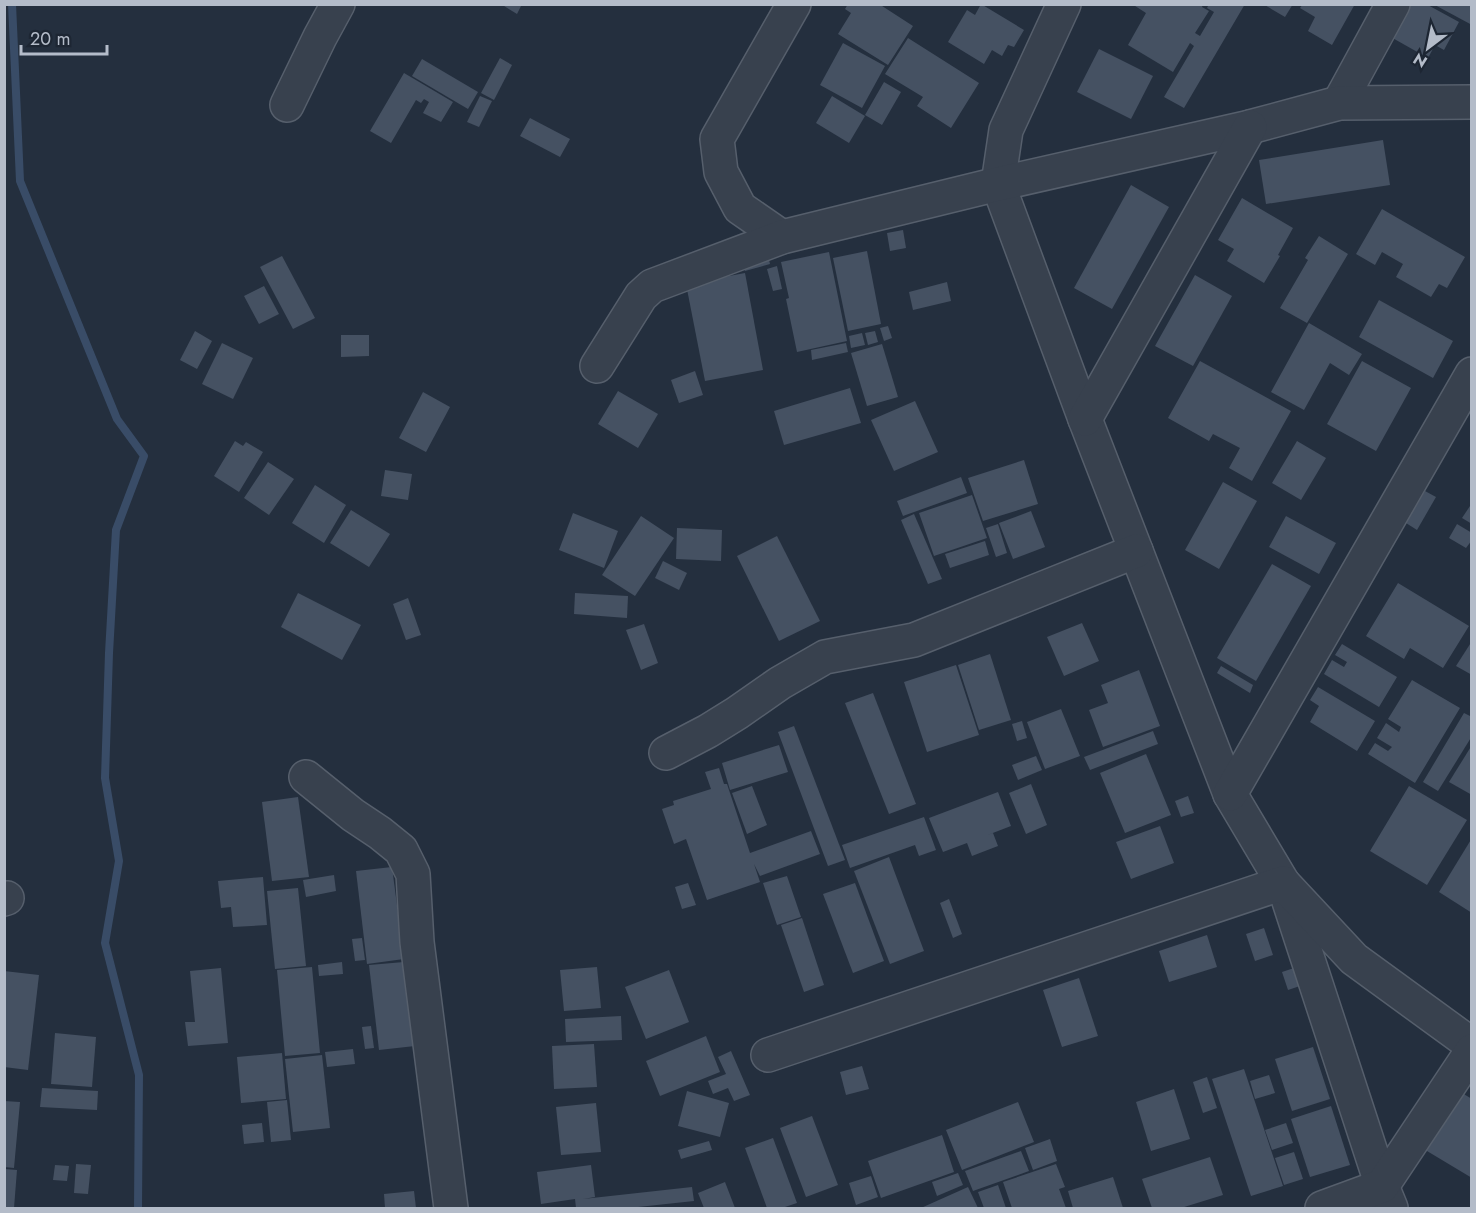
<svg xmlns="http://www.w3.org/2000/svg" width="1476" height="1213" font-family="Jost,sans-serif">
	<rect width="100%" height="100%" fill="#242f3e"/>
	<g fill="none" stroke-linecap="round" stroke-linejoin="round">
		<polyline stroke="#394c67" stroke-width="8" points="12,4 20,181 117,419 144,456 116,530 109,653 105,778 119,861 105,943 139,1075 138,1208"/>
	</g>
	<g fill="#455162">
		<polygon points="501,4 522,4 517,14"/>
		<polygon points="848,4 879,4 913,26 888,65 838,34 851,13 845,9"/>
		<polygon points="981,4 1024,30 1014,47 1008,45 1002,56 992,50 984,64 948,42 967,10 975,15"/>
		<polygon points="1132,4 1203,4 1202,7 1209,11 1195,33 1200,36 1214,12 1207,8 1209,4 1245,4 1184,108 1164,97 1194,46 1190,43 1173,72 1128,45 1146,13"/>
		<polygon points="1263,4 1293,4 1285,17"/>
		<polygon points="1303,4 1355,4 1332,45 1308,31 1315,17 1300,8"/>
		<polygon points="1407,4 1426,4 1459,22 1444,50 1435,45 1428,58 1389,36"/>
		<polygon points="1433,4 1467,4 1472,7 1472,25"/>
		<polygon points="908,38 979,83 951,128 917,106 923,97 885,74"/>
		<polygon points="843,43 885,66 862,108 820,85"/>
		<polygon points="1099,49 1153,76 1131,119 1077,92"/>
		<polygon points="500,58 512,65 494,100 481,93"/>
		<polygon points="422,59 478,92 468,109 412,76"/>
		<polygon points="404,73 453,102 441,122 423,113 429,102 424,99 421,103 416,100 391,143 370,131"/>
		<polygon points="884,82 901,92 882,125 865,115"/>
		<polygon points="480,96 492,101 479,127 467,122"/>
		<polygon points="832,96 865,116 849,143 816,123"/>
		<polygon points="530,118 570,139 560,157 520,136"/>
		<polygon points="1383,140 1390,185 1266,204 1259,160"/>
		<polygon points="1131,185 1169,207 1112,309 1074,288"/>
		<polygon points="1242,198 1293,228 1278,255 1280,256 1264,283 1227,261 1234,249 1218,240"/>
		<polygon points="1382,209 1465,257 1447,288 1439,284 1431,297 1396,277 1403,264 1382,252 1375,265 1356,254"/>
		<polygon points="903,230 906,248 890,251 887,233"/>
		<polygon points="1319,236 1348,254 1307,323 1280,308 1308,260 1305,258"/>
		<polygon points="867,251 881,324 848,331 833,258"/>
		<polygon points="829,252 847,341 797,352 786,299 789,298 781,262"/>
		<polygon points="768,255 770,264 745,271 743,261"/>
		<polygon points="282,256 315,318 293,329 260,267"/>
		<polygon points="777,266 782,289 773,291 767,269"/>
		<polygon points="745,273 763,370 705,381 686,284"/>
		<polygon points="1195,275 1232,296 1193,366 1155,346"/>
		<polygon points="947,282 951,301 913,310 909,292"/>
		<polygon points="264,286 279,314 259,324 244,296"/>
		<polygon points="1379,300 1453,341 1433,378 1359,337"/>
		<polygon points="1309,323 1362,354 1349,375 1330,363 1304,410 1271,392"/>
		<polygon points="888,326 892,338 884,341 880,328"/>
		<polygon points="195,331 212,341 197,369 180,360"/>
		<polygon points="875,331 878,342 868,345 865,333"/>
		<polygon points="862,333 865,345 851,348 849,336"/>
		<polygon points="341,335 369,335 369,356 341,357"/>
		<polygon points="222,343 253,358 233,399 202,384"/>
		<polygon points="846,343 848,352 812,360 811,350"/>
		<polygon points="882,344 898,397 867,406 851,353"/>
		<polygon points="1200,361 1291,411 1252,481 1229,468 1240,448 1213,434 1209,441 1168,418"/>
		<polygon points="1362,361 1411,388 1376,451 1327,424"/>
		<polygon points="695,371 703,395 679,403 671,380"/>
		<polygon points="850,388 861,423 784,445 774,411"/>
		<polygon points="618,391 658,414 638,448 598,424"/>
		<polygon points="423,392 450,407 426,452 399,438"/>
		<polygon points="915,401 938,452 894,471 871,420"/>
		<polygon points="235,441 243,446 246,442 263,452 239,492 214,476"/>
		<polygon points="1297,441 1326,458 1301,500 1272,483"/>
		<polygon points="1024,460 1038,504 983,521 968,478"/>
		<polygon points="268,462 294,479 269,515 244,498"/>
		<polygon points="385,470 412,474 408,500 381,496"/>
		<polygon points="961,477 967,493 903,516 897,501"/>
		<polygon points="1223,482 1257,501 1219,569 1185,550"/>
		<polygon points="315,485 346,505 324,543 292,523"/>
		<polygon points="1425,491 1436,497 1417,530 1406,523"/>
		<polygon points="972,495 987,538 934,556 919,513"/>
		<polygon points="1470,506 1472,507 1472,524 1462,518"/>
		<polygon points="351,510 390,534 369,567 330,543"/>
		<polygon points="1031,511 1045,547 1013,559 999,523"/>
		<polygon points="573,513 618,531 604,568 559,550"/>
		<polygon points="914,514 942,579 928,584 901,520"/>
		<polygon points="641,516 674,538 635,596 602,575"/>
		<polygon points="1286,516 1336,543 1319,574 1269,547"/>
		<polygon points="998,524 1007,553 996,557 986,528"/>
		<polygon points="1457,524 1472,533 1472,540 1466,548 1449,538"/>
		<polygon points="677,528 722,530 721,561 676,559"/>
		<polygon points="777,536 820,621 779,641 737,556"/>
		<polygon points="985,541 989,555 950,568 945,554"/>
		<polygon points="663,561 687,573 679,590 655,578"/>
		<polygon points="1272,564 1311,586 1256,681 1217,658"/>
		<polygon points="1398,583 1469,626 1443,668 1410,648 1404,659 1366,636"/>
		<polygon points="298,593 361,625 342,660 281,627"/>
		<polygon points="575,593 628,596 627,618 574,614"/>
		<polygon points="408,598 421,635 406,640 393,604"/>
		<polygon points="1082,623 1099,661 1064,676 1047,637"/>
		<polygon points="644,624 658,663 641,670 626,630"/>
		<polygon points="1472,641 1472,675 1456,666"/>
		<polygon points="1342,644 1397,677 1379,707 1324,674 1332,660 1344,667 1347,662 1335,655"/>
		<polygon points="990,654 1011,720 979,730 958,665"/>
		<polygon points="956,665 979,735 927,752 904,682"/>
		<polygon points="1221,666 1253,685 1250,693 1217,673"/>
		<polygon points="1139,670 1160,726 1103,747 1089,710 1108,703 1101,685"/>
		<polygon points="1412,680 1460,708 1415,783 1368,754 1375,743 1388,751 1392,747 1377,738 1386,723 1399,732 1401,727 1388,719"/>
		<polygon points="1318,687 1375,721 1357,751 1310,722 1319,706 1310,700"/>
		<polygon points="873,693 916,804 889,814 845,703"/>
		<polygon points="1061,709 1080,756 1045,769 1027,722"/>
		<polygon points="1464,713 1472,717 1472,736 1438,791 1423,782"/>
		<polygon points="1022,721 1027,738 1017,741 1012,724"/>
		<polygon points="794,726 845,860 828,866 778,732"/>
		<polygon points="1153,731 1158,744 1090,770 1084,757"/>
		<polygon points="779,745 788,772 730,790 722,763"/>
		<polygon points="1472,745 1472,795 1449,782"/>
		<polygon points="1146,754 1171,815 1125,833 1100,773"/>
		<polygon points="1036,756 1042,770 1018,780 1012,765"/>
		<polygon points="719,768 724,784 727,784 750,853 811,831 820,854 760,876 754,864 760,882 707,900 686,839 674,844 662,809 674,805 673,801 711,789 705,772"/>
		<polygon points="1031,784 1047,825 1026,834 1009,793"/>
		<polygon points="752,786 767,825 747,834 732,793"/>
		<polygon points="1409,786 1467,820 1427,885 1370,851"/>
		<polygon points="998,792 1011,826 985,836 993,833 998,846 972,856 967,843 943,852 929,818"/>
		<polygon points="1188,796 1194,813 1181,817 1175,801"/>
		<polygon points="298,797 309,877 272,881 262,802"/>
		<polygon points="924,817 936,850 919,856 915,845 850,868 842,845"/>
		<polygon points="1160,826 1174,863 1131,879 1116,842"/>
		<polygon points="1472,838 1472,913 1439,892"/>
		<polygon points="889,857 924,951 890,964 854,871"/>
		<polygon points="392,867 404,959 367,964 356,871"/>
		<polygon points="334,875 336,891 306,897 303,880"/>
		<polygon points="787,876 801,917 777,925 763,883"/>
		<polygon points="263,877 267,925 233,927 231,907 221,908 218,881"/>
		<polygon points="688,883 696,905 682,909 675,887"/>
		<polygon points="855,883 884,961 853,973 823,894"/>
		<polygon points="298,888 306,966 275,969 267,891"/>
		<polygon points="949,899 962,934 953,938 940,903"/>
		<polygon points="802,918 824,985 804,992 781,925"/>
		<polygon points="1264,928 1273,955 1255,961 1246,934"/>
		<polygon points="1207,935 1217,967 1169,982 1159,951"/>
		<polygon points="362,938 365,960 355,961 352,939"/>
		<polygon points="342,962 343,974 319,976 318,965"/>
		<polygon points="404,962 415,1046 379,1050 369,965"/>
		<polygon points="312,967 320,1053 285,1056 277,970"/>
		<polygon points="597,967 601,1008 564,1011 560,970"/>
		<polygon points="221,968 228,1043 188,1046 185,1022 195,1022 190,971"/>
		<polygon points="1294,968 1300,986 1288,990 1282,972"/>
		<polygon points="669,970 689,1022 646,1039 625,987"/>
		<polygon points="4,971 39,975 28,1070 4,1067"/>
		<polygon points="1079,978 1098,1036 1062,1047 1043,990"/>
		<polygon points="621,1016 622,1040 566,1042 565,1019"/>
		<polygon points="371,1026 374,1048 365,1049 362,1027"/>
		<polygon points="55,1033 96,1037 92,1087 51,1084"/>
		<polygon points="706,1036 720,1072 660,1096 646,1061"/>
		<polygon points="594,1044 597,1087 554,1089 552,1046"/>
		<polygon points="1313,1047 1330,1099 1292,1111 1275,1059"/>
		<polygon points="353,1049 355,1064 327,1067 325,1052"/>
		<polygon points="731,1051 750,1095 734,1101 728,1088 713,1094 708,1081 726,1074 718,1057"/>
		<polygon points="282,1053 286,1099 241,1103 237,1057"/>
		<polygon points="322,1055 330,1128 293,1132 285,1059"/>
		<polygon points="862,1066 869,1089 846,1095 840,1072"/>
		<polygon points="1244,1069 1283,1186 1251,1196 1212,1079"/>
		<polygon points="1269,1075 1275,1093 1255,1099 1250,1081"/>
		<polygon points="1207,1077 1217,1108 1203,1113 1193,1082"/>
		<polygon points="1452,1087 1472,1099 1472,1178 1417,1145"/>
		<polygon points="42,1088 98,1091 97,1110 40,1107"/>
		<polygon points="1174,1089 1190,1139 1151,1151 1136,1102"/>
		<polygon points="687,1091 729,1103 720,1137 678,1126"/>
		<polygon points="287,1100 291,1140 271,1142 267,1102"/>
		<polygon points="4,1101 20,1102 14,1168 4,1167"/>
		<polygon points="1018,1102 1034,1142 962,1170 946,1130"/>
		<polygon points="596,1103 601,1152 561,1155 556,1107"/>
		<polygon points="1331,1106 1350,1165 1310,1177 1291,1119"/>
		<polygon points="812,1116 838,1185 806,1197 780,1128"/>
		<polygon points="262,1123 264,1142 244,1144 242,1125"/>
		<polygon points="1286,1123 1293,1143 1272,1150 1265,1130"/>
		<polygon points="942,1135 954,1172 881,1198 868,1161"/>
		<polygon points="773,1138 797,1203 782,1208 767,1208 745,1148"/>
		<polygon points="1050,1139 1057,1161 1033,1170 1025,1148"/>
		<polygon points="709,1141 712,1150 681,1159 678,1150"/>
		<polygon points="1021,1151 1029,1171 973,1191 965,1171"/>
		<polygon points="1294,1152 1303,1179 1284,1185 1275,1158"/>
		<polygon points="1210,1157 1223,1195 1181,1208 1152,1208 1142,1179"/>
		<polygon points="76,1164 91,1165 88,1194 74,1193"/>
		<polygon points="1056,1164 1065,1187 1059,1189 1066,1208 1012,1208 1003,1182"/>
		<polygon points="55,1165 69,1166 67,1181 53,1180"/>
		<polygon points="591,1165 595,1197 583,1199 692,1187 694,1201 629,1208 576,1208 575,1199 541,1204 537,1172"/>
		<polygon points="5,1169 17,1170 14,1208 5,1208"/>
		<polygon points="958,1173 963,1185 937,1196 932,1182"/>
		<polygon points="871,1176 878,1197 856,1205 849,1183"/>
		<polygon points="1113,1177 1123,1208 1073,1208 1068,1191"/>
		<polygon points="725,1182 735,1208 704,1208 698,1193"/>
		<polygon points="998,1185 1006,1208 984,1208 978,1192"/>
		<polygon points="968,1187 978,1208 921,1208"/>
		<polygon points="414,1191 416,1208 385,1208 384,1194"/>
	</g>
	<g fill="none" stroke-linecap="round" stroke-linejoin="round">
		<defs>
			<g id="minor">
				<polyline points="1064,4 1006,130 998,184 1085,419 1230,794 1283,883 1382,1186 1391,1208"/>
				<polyline points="1339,103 1393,4"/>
				<polyline points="287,105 320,37 338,4"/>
				<polyline points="782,237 740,208 721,172 717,139 794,4"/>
				<polyline points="597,366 641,296 652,286 782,237 998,184 1250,127 1339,103 1472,102"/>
				<polyline points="1085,419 1250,127"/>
				<polyline points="666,753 708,731 737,713 780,683 825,657 914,640 1136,551"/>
				<polyline points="306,777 353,815 380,833 401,850 413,874 417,942 451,1208"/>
				<polyline points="1230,794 1472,374"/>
				<polyline points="4,899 7,898"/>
				<polyline points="768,1055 1283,883 1354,959 1472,1045"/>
				<polyline points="1322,1208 1382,1186 1472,1051"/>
			</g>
		</defs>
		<use href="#minor" stroke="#565f6c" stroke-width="36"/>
		<use href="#minor" stroke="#38414e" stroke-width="33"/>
	</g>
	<rect width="1476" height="1213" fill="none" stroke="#b4bcc9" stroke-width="12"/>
	<g transform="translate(1428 48) rotate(212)" stroke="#1d2633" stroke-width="4.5" paint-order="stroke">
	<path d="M0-4.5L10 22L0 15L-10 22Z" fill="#b4bcc9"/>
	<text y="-9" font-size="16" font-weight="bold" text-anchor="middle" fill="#b4bcc9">N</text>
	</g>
	<path d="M21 45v9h86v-9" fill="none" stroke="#b4bcc9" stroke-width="3"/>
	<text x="30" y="45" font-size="18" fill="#b4bcc9" stroke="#1d2633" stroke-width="4.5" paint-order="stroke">20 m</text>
</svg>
